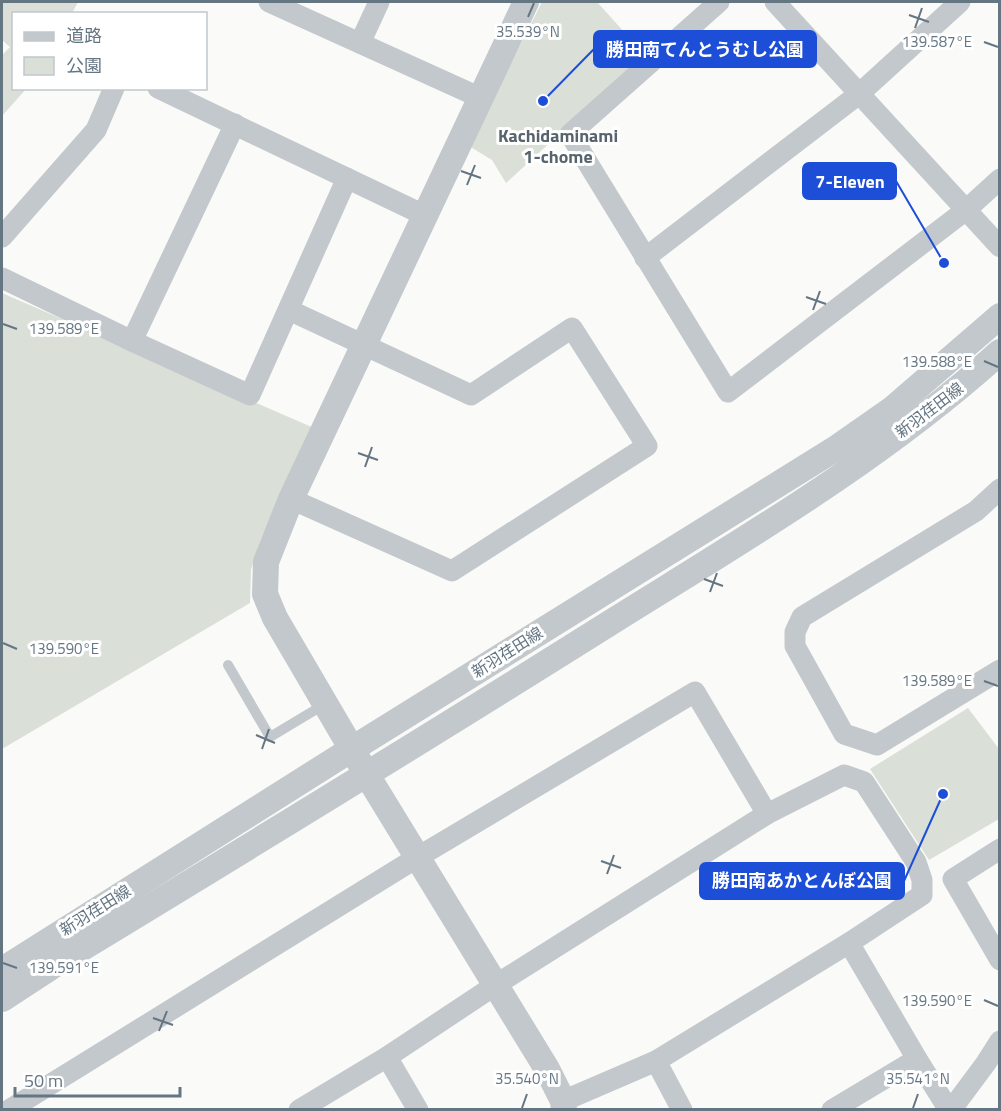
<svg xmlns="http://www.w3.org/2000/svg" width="1001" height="1111" font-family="'Titillium Web','Noto Sans JP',sans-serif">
	<rect width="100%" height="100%" fill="#fafaf8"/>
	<g fill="#dadfd7">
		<polygon points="2,2 78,2 72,13 14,14 14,88 26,89 2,116 2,55 10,47 2,40"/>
		<polygon points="542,2 597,2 645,55 506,183 492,160 469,146"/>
		<polygon points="2,293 314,428 261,539 251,570 250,603 2,749"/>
		<polygon points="968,708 999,749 999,819 929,860 870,769"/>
	</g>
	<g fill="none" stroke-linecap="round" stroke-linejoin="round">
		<polyline stroke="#c3c8cc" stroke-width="10" points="228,665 270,737 325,704"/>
		<g stroke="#c3c8cc" stroke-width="21">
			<polyline points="269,2 481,98"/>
			<polyline points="719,2 570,134 728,392 966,210 1000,179"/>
			<polyline points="775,2 1000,247"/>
			<polyline points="360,43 379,2"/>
			<polyline points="158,88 424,215"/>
			<polyline points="2,237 96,130 114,88"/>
			<polyline points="645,258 859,94 960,2"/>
			<polyline points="2,278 132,341 250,395 347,178"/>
			<polyline points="289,310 471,395 572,328 647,446 452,571 291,499"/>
			<polyline points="132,341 235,124"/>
			<polyline points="1000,489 976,511 802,617 795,632 795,646 844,734 877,745 1000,670"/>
			<polyline points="1000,849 953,879 1000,960"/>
			<polyline points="387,1057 418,1110"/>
			<polyline points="917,1059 949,1110"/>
			<polyline points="656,1061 682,1110"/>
			<polyline points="9,1110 418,857 695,692 767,814"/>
			<polyline points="299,1110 387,1057 497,984 767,814 844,775 864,782 916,862 922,880 922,895 849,943 656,1061 563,1101"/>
			<polyline points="832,1110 917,1059 849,943"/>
			<polyline points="951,1110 986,1063 1000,1041"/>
		</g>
		<g stroke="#c3c8cc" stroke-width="26">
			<polyline points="526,2 291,499 266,562 265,594 275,618 367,775 547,1069 563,1101 564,1110"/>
			<polyline points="2,970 352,749 838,447 891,410 1000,316"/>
			<path d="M2 999 51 967C239 853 427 738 613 621 746 538 883 458 1000 352"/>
		</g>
	</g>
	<path fill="none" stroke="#657683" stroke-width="2" d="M909 15 929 22M528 17 534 3M915 28 922 8M984 42 998 47M461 171 481 178M467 185 475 165M806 297 826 304M813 310 820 291M3 324 17 329M984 361 998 367M358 453 378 460M365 467 372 447M704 579 723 586M710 592 717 573M3 643 17 649M984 681 998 686M256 735 275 743M262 749 269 729M601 861 621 868M607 874 614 855M3 963 17 968M984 1000 998 1006M153 1018 173 1025M159 1031 167 1011M522 1108 527 1094M913 1108 918 1094"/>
	<g text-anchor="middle" stroke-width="6" stroke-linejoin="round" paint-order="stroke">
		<g font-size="16" fill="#657683" stroke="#fff">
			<text transform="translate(929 410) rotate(-37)" y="6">新羽荏田線</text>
			<text transform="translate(507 652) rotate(-32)" y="6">新羽荏田線</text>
			<text transform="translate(95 910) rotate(-32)" y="6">新羽荏田線</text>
		</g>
		<g font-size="18" font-weight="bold" fill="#57646e" stroke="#fff">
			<text x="558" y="142">Kachidaminami<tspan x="558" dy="21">1-chome</tspan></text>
		</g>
	</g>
	<g font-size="15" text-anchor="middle" fill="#657683" stroke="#fff" stroke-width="6" stroke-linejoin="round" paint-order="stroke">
		<text x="528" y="37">35.539°N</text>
		<text x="937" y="47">139.587°E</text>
		<text x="64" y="334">139.589°E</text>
		<text x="937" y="367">139.588°E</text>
		<text x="64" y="654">139.590°E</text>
		<text x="937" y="686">139.589°E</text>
		<text x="64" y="973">139.591°E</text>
		<text x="937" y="1006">139.590°E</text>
		<text x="527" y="1084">35.540°N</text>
		<text x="918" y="1084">35.541°N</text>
	</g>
	<path fill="none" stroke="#1d4ed8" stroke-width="2" d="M543 101L594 49M944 263L896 181M943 794L904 881"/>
	<g fill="#1d4ed8" stroke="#fff" stroke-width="2">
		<circle cx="543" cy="101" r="6"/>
		<circle cx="944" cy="263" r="6"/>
		<circle cx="943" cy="794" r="6"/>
	</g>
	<g fill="#1d4ed8" stroke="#1d4ed8" stroke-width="2">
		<rect x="594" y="31" width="222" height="36" rx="6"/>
		<rect x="803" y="163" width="93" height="36" rx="6"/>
		<rect x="700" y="863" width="204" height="36" rx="6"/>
	</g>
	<g font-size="18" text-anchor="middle" font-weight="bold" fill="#fff">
		<text x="705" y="56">勝田南てんとうむし公園</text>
		<text x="850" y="188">7-Eleven</text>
		<text x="802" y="887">勝田南あかとんぼ公園</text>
	</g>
	<rect width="1001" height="1111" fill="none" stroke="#657683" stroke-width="6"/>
	<rect x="12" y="12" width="195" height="78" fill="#ffffff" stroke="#c1c8cd" stroke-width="1.5"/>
	<rect x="24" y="32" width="30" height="9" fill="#c3c8cc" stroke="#c1c8cd" stroke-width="1.5"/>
	<text x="66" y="42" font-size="18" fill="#657683">道路</text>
	<rect x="24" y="57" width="30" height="18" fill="#dadfd7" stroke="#c1c8cd" stroke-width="1.5"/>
	<text x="66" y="72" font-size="18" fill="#657683">公園</text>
	<path d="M15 1087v9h165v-9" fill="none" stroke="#657683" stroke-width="3"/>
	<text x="24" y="1087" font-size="18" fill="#657683" stroke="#ffffff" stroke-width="4.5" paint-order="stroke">50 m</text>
</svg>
